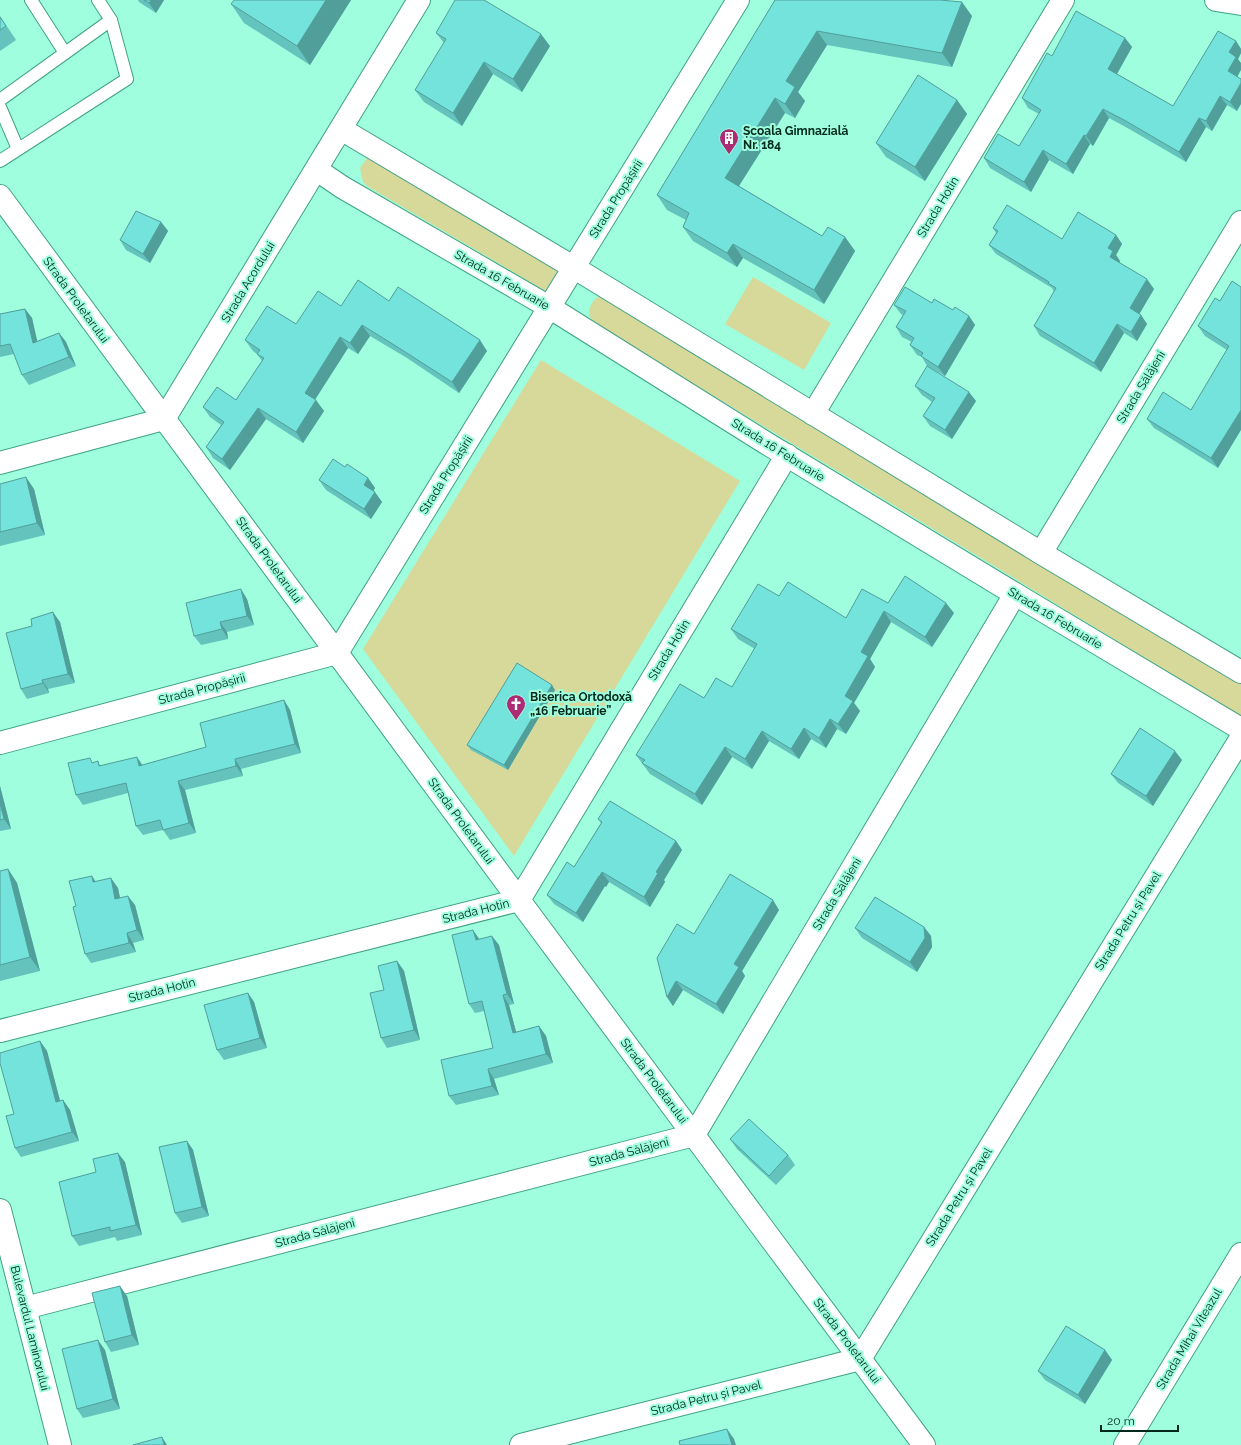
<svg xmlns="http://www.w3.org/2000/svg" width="1241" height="1445" font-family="Raleway,sans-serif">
	<rect width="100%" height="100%" fill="#9efedd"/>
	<g fill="#d6d99a">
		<polygon points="373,155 568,270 554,296 367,186 363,182 360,168 367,158"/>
		<polygon points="753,277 831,323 804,370 725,324"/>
		<path d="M601 294 1241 678V716L597 325 589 316C589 304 593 301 601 294Z"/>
		<polygon points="541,360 740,481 514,856 363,649"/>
	</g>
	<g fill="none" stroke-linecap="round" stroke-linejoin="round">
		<defs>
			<g id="service">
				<polyline points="31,0 65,53"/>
				<polyline points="0,100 111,20"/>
				<polyline points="0,107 18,149"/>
				<polyline points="0,161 127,79 111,20 98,0"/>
			</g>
			<g id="minor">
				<polyline points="1216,0 1241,4"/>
				<polyline points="341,129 573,267 1041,553 1241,672"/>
				<polyline points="317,170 342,187 549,307 766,443 1015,594 1241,729"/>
				<polyline points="0,196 519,900 924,1445"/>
				<polyline points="813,414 1063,0"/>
				<polyline points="0,463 164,419 419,0"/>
				<polyline points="1041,553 1241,222"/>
				<polyline points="0,743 337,653 738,0"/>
				<polyline points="0,1031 519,900 787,455"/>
				<polyline points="25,1308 694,1135 1015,594"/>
				<polyline points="521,1445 860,1359 1241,738"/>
				<polyline points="1125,1445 1241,1254"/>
			</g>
			<polyline id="tertiary" points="0,1210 60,1445"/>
		</defs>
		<use href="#service" stroke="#40a285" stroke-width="14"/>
		<use href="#minor" stroke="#40a285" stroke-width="24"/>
		<use href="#tertiary" stroke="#40a285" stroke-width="24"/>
		<use href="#service" stroke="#fff" stroke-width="12"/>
		<use href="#minor" stroke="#fff" stroke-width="22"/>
		<use href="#tertiary" stroke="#fff" stroke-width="22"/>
	</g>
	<g fill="#64c3bd">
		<polygon points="138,0 164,0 156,13 139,2"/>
		<polygon points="351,0 310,65 244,23 231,4"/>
		<polygon points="775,0 972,16 952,67 827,45 798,92 805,101 795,118 785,113 739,186 822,236 845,237 855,251 824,304 743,258 737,267 693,241 683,227 686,220 667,210 657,195"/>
		<polygon points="0,16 16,40 0,51"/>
		<polygon points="436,33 550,46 522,92 493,74 462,126 424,102 415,90 444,43"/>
		<polygon points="1125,38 1132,47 1117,74 1173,106 1236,41 1241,49 1241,53 1238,59 1237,111 1227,105 1212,131 1206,127 1186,162 1131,130 1109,118 1093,146 1090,144 1073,174 1049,160 1031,192 990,168 984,158 1019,146 1039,114 1028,108 1022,98 1052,56"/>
		<polygon points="957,100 967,114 925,181 886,157 876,143"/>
		<polygon points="161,222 168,231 150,263 126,250 120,240"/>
		<polygon points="993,228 1062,239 1116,235 1122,244 1116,255 1120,261 1119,262 1154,289 1139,314 1141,315 1147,324 1137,341 1124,333 1101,372 1040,336 1034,326 1054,292 1052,288 996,254 989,245 996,233"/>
		<polygon points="1241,287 1218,468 1154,428 1147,419 1191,410 1227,350 1205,336 1198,326 1220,301"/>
		<polygon points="389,301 487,351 459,393 407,358 370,336 358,354 348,348 315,400 324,411 303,443 266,419 230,470 213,458 206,447 221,425 210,417 203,407 236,400 262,361 257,354 253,351 245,340 296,324 341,306"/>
		<polygon points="932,303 969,316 975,325 945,376 927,366 922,357 917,355 910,345 912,342 902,337 896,327 903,315 901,314 894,305"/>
		<polygon points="25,309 32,318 37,342 59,333 66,342 76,366 29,385 22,375 14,354 0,357 0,314"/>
		<polygon points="915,386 976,401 952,439 930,426 923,416 932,402 922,395"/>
		<polygon points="345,467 368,478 375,488 373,491 382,502 371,519 326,490 319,480"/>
		<polygon points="0,484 34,489 45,535 0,546"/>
		<polygon points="779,596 846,618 888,603 954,613 932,647 891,622 870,659 875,667 854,703 860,711 846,734 837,729 826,748 811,739 799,759 769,741 752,769 732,757 702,805 650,774 636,755 704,698 732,687 755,649 738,639 731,629"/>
		<polygon points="247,599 254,625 227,632 228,639 201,645 194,636"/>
		<polygon points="60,622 75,683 48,689 49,693 27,699 21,689"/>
		<polygon points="555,690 508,770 471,750 467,745"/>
		<polygon points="284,700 290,710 301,753 241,769 243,776 185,790 196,833 170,840 163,830 143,835 136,826 128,793 83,805 76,795 94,763 101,765 142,765 206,747"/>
		<polygon points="1182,760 1153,806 1118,783 1111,774"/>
		<polygon points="0,786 11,829 0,831"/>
		<polygon points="598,819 676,841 682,850 664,880 665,882 650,907 609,882 606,887 605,886 583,922 554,904 547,895 574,867 601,823"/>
		<polygon points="8,869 17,883 40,971 0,981 0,871"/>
		<polygon points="96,882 118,888 120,898 135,905 144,940 133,943 136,952 91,963 85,954 76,906"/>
		<polygon points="779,910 742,971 745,976 723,1014 683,990 673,1006 667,997 694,934"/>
		<polygon points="924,927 931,936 932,947 917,972 862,938 855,928"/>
		<polygon points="479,939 499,945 514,1004 509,1005 516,1032 539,1026 546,1036 553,1063 494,1079 499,1095 456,1105 449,1096 493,1048 484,1011 475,1013 469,1004"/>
		<polygon points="397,961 404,971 420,1040 387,1048 381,1038 384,990"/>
		<polygon points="248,993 254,1002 267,1048 224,1060 217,1050"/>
		<polygon points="40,1041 47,1051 60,1101 63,1100 70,1110 79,1141 21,1157 15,1148 14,1114"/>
		<polygon points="730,1139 788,1155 795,1165 776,1185 737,1149"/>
		<polygon points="187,1141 193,1150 209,1216 182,1223 175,1213"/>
		<polygon points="125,1162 142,1235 117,1241 115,1237 79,1246 72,1236 96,1172"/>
		<polygon points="127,1296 139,1345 111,1352 105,1342"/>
		<polygon points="105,1350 120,1409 83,1418 77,1409"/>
		<polygon points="1105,1350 1112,1360 1085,1404 1045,1380 1038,1371"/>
	</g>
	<g fill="#519f9a">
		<polygon points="151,0 164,0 156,13 149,3"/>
		<polygon points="326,0 351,0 310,65 297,46"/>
		<polygon points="962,2 972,16 952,67 942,53"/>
		<polygon points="817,31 827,45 798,92 805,101 795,118 785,104 786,81"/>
		<polygon points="541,34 550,46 522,92 513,79"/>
		<polygon points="1125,38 1132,47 1114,79 1108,69"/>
		<polygon points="1236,41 1241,49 1241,53 1238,59 1241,63 1241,70 1235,81 1228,71 1229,52"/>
		<polygon points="484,62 493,74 462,126 453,113"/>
		<polygon points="1241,83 1241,104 1237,111 1230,102"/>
		<polygon points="1220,96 1227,105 1212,131 1206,121"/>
		<polygon points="775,98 785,113 735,192 725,178"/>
		<polygon points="957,100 967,114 925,181 915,167"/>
		<polygon points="1103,109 1109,118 1093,146 1086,136"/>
		<polygon points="1199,118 1206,127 1186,162 1179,152"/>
		<polygon points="1084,135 1090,144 1073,174 1066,164"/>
		<polygon points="1043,150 1049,160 1031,192 1024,182"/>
		<polygon points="161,222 168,231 150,263 143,254"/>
		<polygon points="1116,235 1122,244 1116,255 1120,261 1117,267 1110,257 1108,248"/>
		<polygon points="845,237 855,251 824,304 814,290"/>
		<polygon points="733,244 743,258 737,267 727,253"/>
		<polygon points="1147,279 1154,289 1137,318 1130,308"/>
		<polygon points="25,309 32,318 40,353 33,343"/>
		<polygon points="1141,315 1147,324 1137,341 1131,332"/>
		<polygon points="969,316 975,325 945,376 938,367"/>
		<polygon points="1117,324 1124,333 1101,372 1094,363"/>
		<polygon points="362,325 370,336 358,354 350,343"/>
		<polygon points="59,333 66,342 76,366 69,357"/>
		<polygon points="340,337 348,348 312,404 305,393"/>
		<polygon points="480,340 487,351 459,393 452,382"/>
		<polygon points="969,392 976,401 952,439 945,430"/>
		<polygon points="316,400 324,411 303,443 296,432"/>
		<polygon points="258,408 266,419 230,470 222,459"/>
		<polygon points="1241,410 1241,430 1218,468 1211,458"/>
		<polygon points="26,477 34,489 45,535 37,523"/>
		<polygon points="368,478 375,488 371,495 364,485"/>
		<polygon points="375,492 382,502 371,519 364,509"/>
		<polygon points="241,589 247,599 254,625 247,616"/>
		<polygon points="946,603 954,613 932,647 925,637"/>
		<polygon points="884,611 891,622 870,659 875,667 854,703 860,711 846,734 838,724 845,696 861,652"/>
		<polygon points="53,612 60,622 75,683 68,674"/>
		<polygon points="220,622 227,632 228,639 222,629"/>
		<polygon points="42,680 48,689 49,693 43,683"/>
		<polygon points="552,685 555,690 508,770 504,765"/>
		<polygon points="284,700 290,710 301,753 295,744"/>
		<polygon points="830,719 837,729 826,748 819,738"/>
		<polygon points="804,728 811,739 799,759 791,749"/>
		<polygon points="762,731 769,741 752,769 745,759"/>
		<polygon points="725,747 732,757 702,805 695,794"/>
		<polygon points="1175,751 1182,760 1153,806 1146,796"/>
		<polygon points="137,757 143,766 139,766"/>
		<polygon points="235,759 241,769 243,776 236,766"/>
		<polygon points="178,781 185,790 196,833 189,823"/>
		<polygon points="0,786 11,829 4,819 0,803"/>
		<polygon points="676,841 682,850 664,880 665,882 650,907 644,897 656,872"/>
		<polygon points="8,869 17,883 40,971 30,957"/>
		<polygon points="602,872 609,882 606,887 599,877"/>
		<polygon points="92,876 98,885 93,882"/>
		<polygon points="599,876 605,886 583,922 576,913"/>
		<polygon points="111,878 118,888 122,908 115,899"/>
		<polygon points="128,896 135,905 144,940 137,930"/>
		<polygon points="773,900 779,910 742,971 745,976 723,1014 716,1004 734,964"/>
		<polygon points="924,927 931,936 932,947 917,972 910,962"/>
		<polygon points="473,930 480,940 476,940"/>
		<polygon points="127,933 133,943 136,952 129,943"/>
		<polygon points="492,936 499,945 514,1004 507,994"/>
		<polygon points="397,961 404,971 420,1040 414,1030"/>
		<polygon points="676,981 683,990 673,1006 667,997"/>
		<polygon points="248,993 254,1002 267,1048 260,1038"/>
		<polygon points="503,995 509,1005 519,1043 513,1033"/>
		<polygon points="539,1026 546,1036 553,1063 546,1054"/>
		<polygon points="40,1041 47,1051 63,1112 56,1102"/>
		<polygon points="488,1069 494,1079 499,1095 492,1086"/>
		<polygon points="63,1100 70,1110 79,1141 72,1132"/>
		<polygon points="187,1141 193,1150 209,1216 202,1207"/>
		<polygon points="118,1153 125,1162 142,1235 136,1225"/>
		<polygon points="120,1286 127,1296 139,1345 132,1335"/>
		<polygon points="98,1340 105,1350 120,1409 113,1399"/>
		<polygon points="1105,1350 1112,1360 1085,1404 1078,1395"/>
		<polygon points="727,1429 734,1439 736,1445 732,1445"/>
		<polygon points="162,1437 167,1445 164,1445"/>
	</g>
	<g fill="#74e3dc" stroke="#519f9a">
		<polygon points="144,0 151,0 149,3"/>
		<polygon points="234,0 326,0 297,46 231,4"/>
		<polygon points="455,0 484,0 541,34 513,79 484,62 453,113 415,90 446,39 436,33"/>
		<polygon points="775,0 940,0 962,2 942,53 817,31 786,81 795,87 785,104 775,98 725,178 822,236 828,227 845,237 814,290 733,244 727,253 683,227 689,213 657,195"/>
		<polygon points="1076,11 1125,38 1108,69 1173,106 1218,31 1236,41 1229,52 1236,57 1228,71 1241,79 1241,83 1230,102 1220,96 1206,121 1199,118 1179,152 1124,120 1103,109 1086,136 1084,135 1066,164 1043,150 1024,182 984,158 998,134 1019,146 1041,110 1022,98 1047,53 1052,56"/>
		<polygon points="0,17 6,26 0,30"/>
		<polygon points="918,75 957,100 915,167 876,143"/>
		<polygon points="1007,205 1062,239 1078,212 1116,235 1108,248 1113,251 1110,257 1147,279 1130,308 1141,315 1131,332 1117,324 1094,363 1034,326 1056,288 1048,283 1049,282 989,245 998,231 993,228"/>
		<polygon points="136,211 161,222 143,254 120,240"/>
		<polygon points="358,280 389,301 398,287 480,340 452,382 399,348 362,325 350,343 340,337 305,393 316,400 296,432 258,408 222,459 206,447 224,422 203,407 217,387 236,400 264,358 257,354 260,350 245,340 267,306 296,324 318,291 341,306"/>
		<polygon points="1232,281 1241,287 1241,410 1211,458 1147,419 1163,392 1191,410 1229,346 1198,326 1215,298 1220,301"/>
		<polygon points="905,287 932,303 934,299 953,310 955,307 969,316 938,367 921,356 923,353 910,345 914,338 896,327 906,311 894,305"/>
		<polygon points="25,309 33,343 59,333 69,357 22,375 10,344 0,346 0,314"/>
		<polygon points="927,366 969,392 945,430 923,416 935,398 915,386"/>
		<polygon points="333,459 345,467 347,464 368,478 364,485 375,492 364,509 319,480"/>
		<polygon points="26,477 37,523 0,532 0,484"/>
		<polygon points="905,576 946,603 925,637 884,611 861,652 868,656 845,696 853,701 838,724 830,719 819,738 804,728 791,749 762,731 745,759 725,747 695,794 642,763 645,760 636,755 680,684 704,698 716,678 732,687 757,644 731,629 758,584 779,596 788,582 846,618 862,589 888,603"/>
		<polygon points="241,589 247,616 220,622 222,629 194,636 186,603"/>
		<polygon points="53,612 68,674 42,680 43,683 21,689 6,633 32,626 31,619"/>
		<polygon points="517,663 552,685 504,765 467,745"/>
		<polygon points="284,700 295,744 235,759 236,766 178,781 189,823 163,830 160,820 136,826 126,783 76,795 68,763 90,758 92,763 98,761 99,766 137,757 139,766 206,747 200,723"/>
		<polygon points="1140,728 1175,751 1146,796 1111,774"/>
		<polygon points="610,801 676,841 656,872 658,873 644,897 602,872 599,877 599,876 576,913 547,895 567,862 574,867 602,822 598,819"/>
		<polygon points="0,803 4,819 0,820"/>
		<polygon points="8,869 30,957 0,965 0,871"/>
		<polygon points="730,874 773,900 734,964 739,967 716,1004 676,981 667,997 657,958 677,924 694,934"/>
		<polygon points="92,876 93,882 111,878 115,899 128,896 137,930 127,933 129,943 85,954 73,907 76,906 69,881"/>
		<polygon points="875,897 924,927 925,938 910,962 855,928"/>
		<polygon points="473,930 476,940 492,936 507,994 503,995 513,1033 539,1026 546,1054 488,1069 492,1086 449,1096 441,1060 493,1048 482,1001 469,1004 452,935"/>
		<polygon points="397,961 414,1030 381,1038 370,993 384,990 378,966"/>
		<polygon points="248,993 260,1038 217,1050 204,1005"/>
		<polygon points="40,1041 56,1102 63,1100 72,1132 15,1148 6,1116 14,1114 0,1063 0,1053"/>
		<polygon points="749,1119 788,1155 769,1176 730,1139"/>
		<polygon points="187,1141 202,1207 175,1213 159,1147"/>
		<polygon points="118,1153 136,1225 110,1231 110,1227 72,1236 59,1182 96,1172 93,1159"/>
		<polygon points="120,1286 132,1335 105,1342 92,1293"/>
		<polygon points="1066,1326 1105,1350 1078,1395 1038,1371"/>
		<polygon points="98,1340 113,1399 77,1409 62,1349"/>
		<polygon points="727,1429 732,1445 680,1445 679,1441"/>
		<polygon points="162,1437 164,1445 133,1445"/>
	</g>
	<defs>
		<symbol id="building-pin" viewBox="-11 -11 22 30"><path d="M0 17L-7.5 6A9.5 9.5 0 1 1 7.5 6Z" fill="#ad2a75" stroke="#9efedd"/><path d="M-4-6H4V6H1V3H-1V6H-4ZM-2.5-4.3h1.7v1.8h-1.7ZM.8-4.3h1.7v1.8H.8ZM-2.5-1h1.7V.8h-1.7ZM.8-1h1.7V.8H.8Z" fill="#fff"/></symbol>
		<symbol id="church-pin" viewBox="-11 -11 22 30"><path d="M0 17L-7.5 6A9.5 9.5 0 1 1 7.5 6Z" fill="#ad2a75" stroke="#9efedd"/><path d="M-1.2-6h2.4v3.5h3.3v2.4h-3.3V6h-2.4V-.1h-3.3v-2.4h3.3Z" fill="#fff"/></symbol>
	</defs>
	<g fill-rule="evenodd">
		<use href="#building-pin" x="718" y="127" width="22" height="30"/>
		<use href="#church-pin" x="505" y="693" width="22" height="30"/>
	</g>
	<g text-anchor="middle" stroke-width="4" stroke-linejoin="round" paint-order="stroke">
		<g font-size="12" font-weight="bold" fill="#00281c" stroke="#9efedd" text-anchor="start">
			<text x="743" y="135">Școala Gimnazială<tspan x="743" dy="14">Nr. 184</tspan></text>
			<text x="530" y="701">Biserica Ortodoxă<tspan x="530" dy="14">„16 Februarie”</tspan></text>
		</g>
		<g font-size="12" fill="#00281c" stroke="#9efedd">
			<text transform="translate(616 199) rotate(-58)" y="4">Strada Propășirii</text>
			<text transform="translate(938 207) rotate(-59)" y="4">Strada Hotin</text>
			<text transform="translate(502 280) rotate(30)" y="4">Strada 16 Februarie</text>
			<text transform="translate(248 282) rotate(-59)" y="4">Strada Acordului</text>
			<text transform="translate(76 300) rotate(54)" y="4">Strada Proletarului</text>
			<text transform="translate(1141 387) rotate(-59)" y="4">Strada Sălăjeni</text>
			<text transform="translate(778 450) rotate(32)" y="4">Strada 16 Februarie</text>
			<text transform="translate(446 475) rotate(-58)" y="4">Strada Propășirii</text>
			<text transform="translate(269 560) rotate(54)" y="4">Strada Proletarului</text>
			<text transform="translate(1055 618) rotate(31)" y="4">Strada 16 Februarie</text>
			<text transform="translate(669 650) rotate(-59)" y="4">Strada Hotin</text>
			<text transform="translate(202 689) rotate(-15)" y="4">Strada Propășirii</text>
			<text transform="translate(461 821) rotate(54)" y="4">Strada Proletarului</text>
			<text transform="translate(837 894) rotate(-59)" y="4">Strada Sălăjeni</text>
			<text transform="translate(476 911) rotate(-14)" y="4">Strada Hotin</text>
			<text transform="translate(1128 921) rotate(-58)" y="4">Strada Petru și Pavel</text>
			<text transform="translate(162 990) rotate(-14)" y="4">Strada Hotin</text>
			<text transform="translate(654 1081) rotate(53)" y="4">Strada Proletarului</text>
			<text transform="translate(629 1152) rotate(-15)" y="4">Strada Sălăjeni</text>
			<text transform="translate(959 1197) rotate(-58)" y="4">Strada Petru și Pavel</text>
			<text transform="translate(315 1233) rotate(-15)" y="4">Strada Sălăjeni</text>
			<text transform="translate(30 1328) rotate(76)" y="4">Bulevardul Laminorului</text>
			<text transform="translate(1189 1339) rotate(-59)" y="4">Strada Mihai Viteazul</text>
			<text transform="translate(847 1341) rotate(53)" y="4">Strada Proletarului</text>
			<text transform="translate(706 1398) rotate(-14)" y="4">Strada Petru și Pavel</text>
		</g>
	</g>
	<path d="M1101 1425v6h77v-6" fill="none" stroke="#00281c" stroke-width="2"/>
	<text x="1107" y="1425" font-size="12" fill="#00281c" stroke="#9efedd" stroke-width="3" paint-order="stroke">20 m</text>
</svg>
